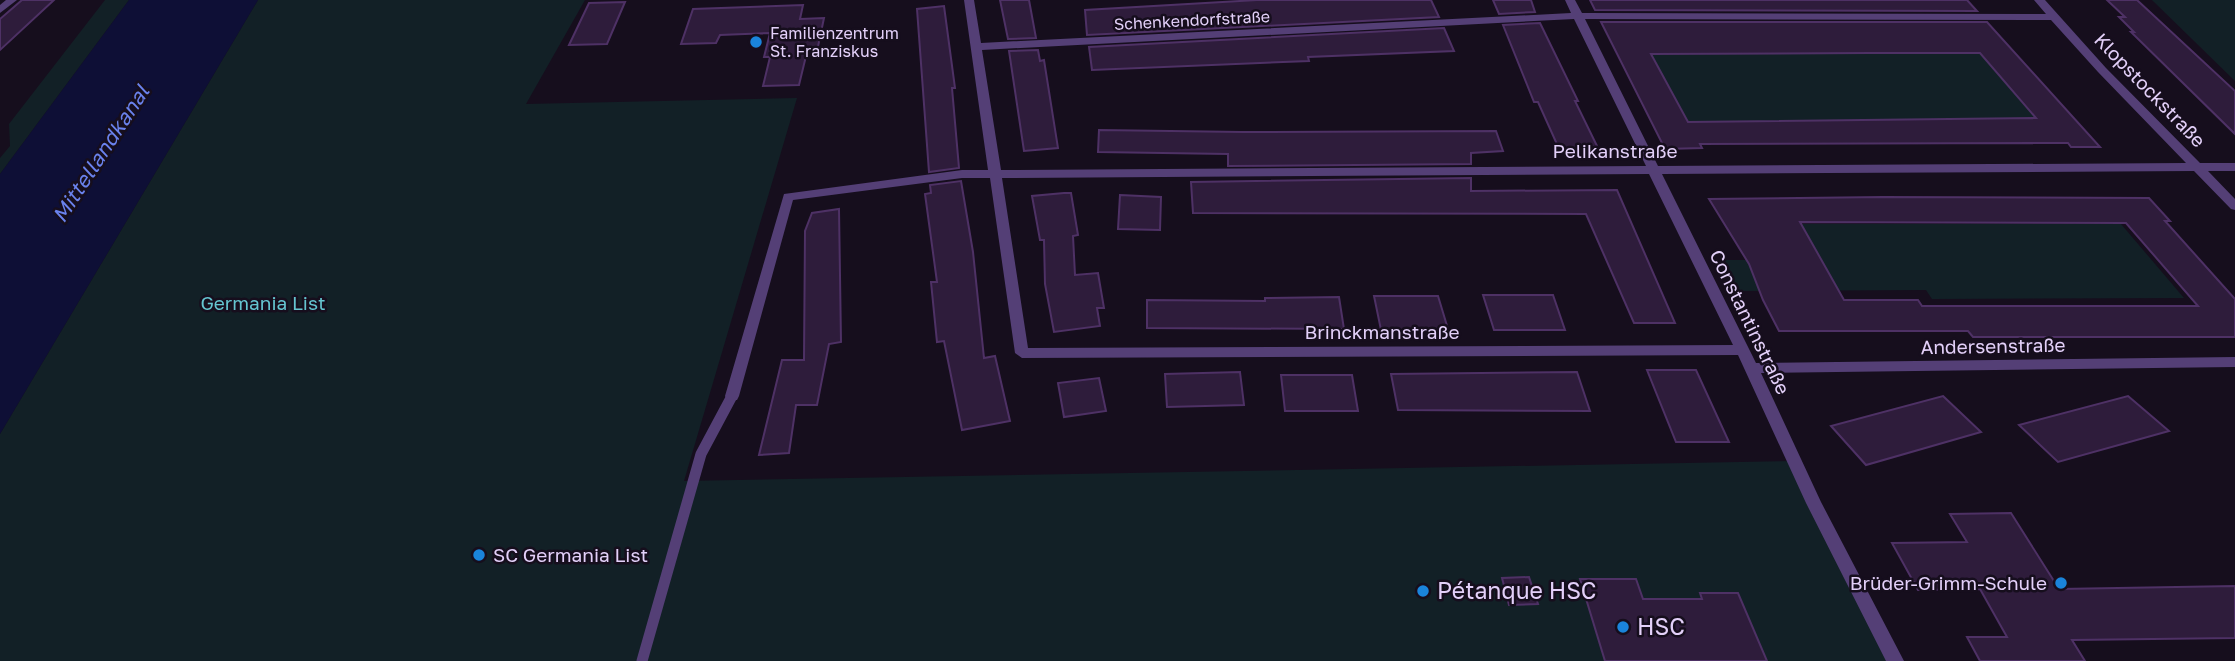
<svg xmlns="http://www.w3.org/2000/svg" width="2235" height="661" font-family="'Golos Text',sans-serif">
	<rect width="100%" height="100%" fill="#160e1d"/>
	<g fill="#122026">
		<polygon points="105,0 129,0 0,174 0,158 10,146 9,124"/>
		<polygon points="258,0 585,0 526,104 797,98 684,481 1795,461 1895,661 0,661 0,434"/>
		<polygon points="2152,0 2235,0 2235,81"/>
		<polygon points="1980,53 2039,121 2003,121 2000,118 1688,122 1651,54"/>
		<polygon points="1796,224 2121,224 2184,298 1932,299 1926,290 1738,291 1722,260 1782,260"/>
	</g>
	<polygon fill="#0e0f36" points="129,0 258,0 0,434 0,174"/>
	<g fill="#2e1c3b" stroke="#4e3165" stroke-width="2" fill-rule="evenodd">
		<polygon points="22,0 54,0 0,50 0,19"/>
		<polygon points="1000,0 1029,0 1036,38 1008,39"/>
		<polygon points="1257,0 1431,0 1439,17 1087,35 1085,10"/>
		<polygon points="1493,0 1531,0 1535,12 1499,14"/>
		<polygon points="1590,0 1967,0 1977,11 1595,10"/>
		<polygon points="2107,0 2137,0 2235,91 2235,134 2131,32 2134,32 2119,17 2125,17"/>
		<polygon points="625,2 607,44 569,45 589,3"/>
		<polygon points="803,5 800,19 824,18 816,56 806,56 799,85 763,86 770,57 764,57 770,33 720,35 716,43 681,44 693,9"/>
		<polygon points="944,6 955,88 952,88 959,168 929,172 917,9"/>
		<path d="M1601 22H1987L2100 147H2071L2068 143 1700 144 1702 148 1665 149ZM1870 53H1980L2036 118 1688 122 1651 54Z"/>
		<polygon points="1540,23 1578,101 1575,101 1599,150 1560,151 1538,102 1534,102 1503,25"/>
		<polygon points="1444,28 1454,51 1308,57 1309,61 1092,70 1089,47"/>
		<polygon points="1038,50 1040,61 1044,60 1058,148 1024,151 1009,51"/>
		<polygon points="1099,130 1242,132 1496,131 1503,151 1471,153 1471,164 1228,166 1228,154 1098,152"/>
		<polygon points="1471,178 1471,191 1617,190 1675,323 1634,323 1586,214 1193,213 1191,182"/>
		<polygon points="961,181 973,252 984,358 995,356 1010,421 962,430 944,341 937,342 931,282 937,282 925,194 931,193 930,185"/>
		<polygon points="1064,193 1071,193 1078,235 1073,236 1075,275 1098,273 1104,308 1097,308 1100,326 1054,332 1045,284 1044,240 1040,240 1032,196"/>
		<polygon points="1120,195 1161,197 1160,230 1118,229"/>
		<path d="M1883 197 2149 198 2170 221H2165L2235 299V337H1973L1968 331H1779L1763 300 1749 264 1709 199ZM1800 222 2126 223 2198 306H1922L1918 300H1844Z"/>
		<polygon points="839,209 841,342 829,344 817,405 796,405 789,453 759,455 782,360 804,360 805,231 812,213"/>
		<polygon points="1483,295 1553,295 1565,330 1494,330"/>
		<polygon points="1374,296 1438,296 1448,329 1381,330"/>
		<polygon points="1339,297 1344,329 1147,328 1147,300 1265,301 1265,298"/>
		<polygon points="1647,370 1696,370 1729,442 1676,442"/>
		<polygon points="1240,372 1244,405 1167,407 1165,374"/>
		<polygon points="1577,372 1590,411 1398,410 1391,374"/>
		<polygon points="1281,375 1352,375 1358,411 1285,411"/>
		<polygon points="1099,378 1106,411 1064,417 1058,383"/>
		<polygon points="1943,396 1981,432 1866,465 1831,426"/>
		<polygon points="2128,396 2169,431 2058,462 2019,425"/>
		<polygon points="2011,513 2059,589 2235,586 2235,638 2072,640 2085,661 1980,661 1967,637 2007,637 1980,589 1918,590 1892,543 1967,542 1950,514"/>
		<polygon points="1529,577 1538,604 1509,605 1502,578"/>
		<polygon points="1580,579 1636,579 1643,599 1702,599 1700,593 1738,593 1767,661 1605,661"/>
	</g>
	<g fill="none" stroke-linecap="round" stroke-linejoin="round">
		<polyline stroke="#543f76" stroke-width="11" points="642,661 701,454 732,396"/>
		<g fill="#543f76" fill-rule="evenodd">
			<polygon points="6,0 17,0 0,13 0,5"/>
			<path d="M964 0H974L981 43 1571 13 1565 0H1575L1582 13 2046 14 2034 0H2045L2106 68 2200 163H2235V171H2208L2235 199V210L2231 209 2194 171 1662 174 1756 363 2235 357V367L1761 373 1821 502 1904 661H1886L1806 503 1738 355 1022 358 1015 353 990 178H962L793 200 739 396 737 400H727L725 396 784 194 962 170H988ZM1574 19 1646 166 1001 170 982 50ZM1585 19 2051 20 2098 72 2186 163 1658 166ZM1649 174 1733 345 1028 348 1002 178Z"/>
		</g>
	</g>
	<g fill="#1a84db" stroke="#160e1d" stroke-width="2.5">
		<circle cx="756" cy="42" r="7"/>
		<circle cx="479" cy="555" r="7"/>
		<circle cx="2061" cy="583" r="7"/>
		<circle cx="1423" cy="591" r="7"/>
		<circle cx="1623" cy="627" r="7"/>
	</g>
	<g text-anchor="middle" stroke-width="5" stroke-linejoin="round" paint-order="stroke">
		<g font-size="16" fill="#e3d0f9" stroke="#160e1d">
			<text transform="translate(1192 20) rotate(-3)" y="6">Schenkendorfstraße</text>
		</g>
		<g font-size="16" fill="#e3d0f9" stroke="#160e1d" text-anchor="start">
			<text x="770" y="39">Familienzentrum<tspan x="770" dy="18">St. Franziskus</tspan></text>
		</g>
		<g font-size="19" fill="#e3d0f9" stroke="#160e1d">
			<text transform="translate(2150 90) rotate(46)" y="7">Klopstockstraße</text>
			<text x="1615" y="158">Pelikanstraße</text>
			<text transform="translate(1750 322) rotate(64)" y="7">Constantinstraße</text>
			<text x="1382" y="339">Brinckmanstraße</text>
			<text transform="translate(1993 346) rotate(-1)" y="7">Andersenstraße</text>
		</g>
		<g font-size="19" fill="#65c5d0" stroke="#160e1d">
			<text x="263" y="310">Germania List</text>
		</g>
		<g font-size="19" fill="#e3d0f9" stroke="#160e1d" text-anchor="start">
			<text x="493" y="562">SC Germania List</text>
			<text x="2047" y="590" text-anchor="end">Brüder-Grimm-Schule</text>
		</g>
		<g font-size="21" font-style="italic" fill="#6a82ed" stroke="#160e1d">
			<text transform="translate(101 154) rotate(-57)" y="7">Mittellandkanal</text>
		</g>
		<g font-size="23" fill="#e3d0f9" stroke="#160e1d" text-anchor="start">
			<text x="1437" y="599">Pétanque HSC</text>
			<text x="1637" y="635">HSC</text>
		</g>
	</g>
</svg>
